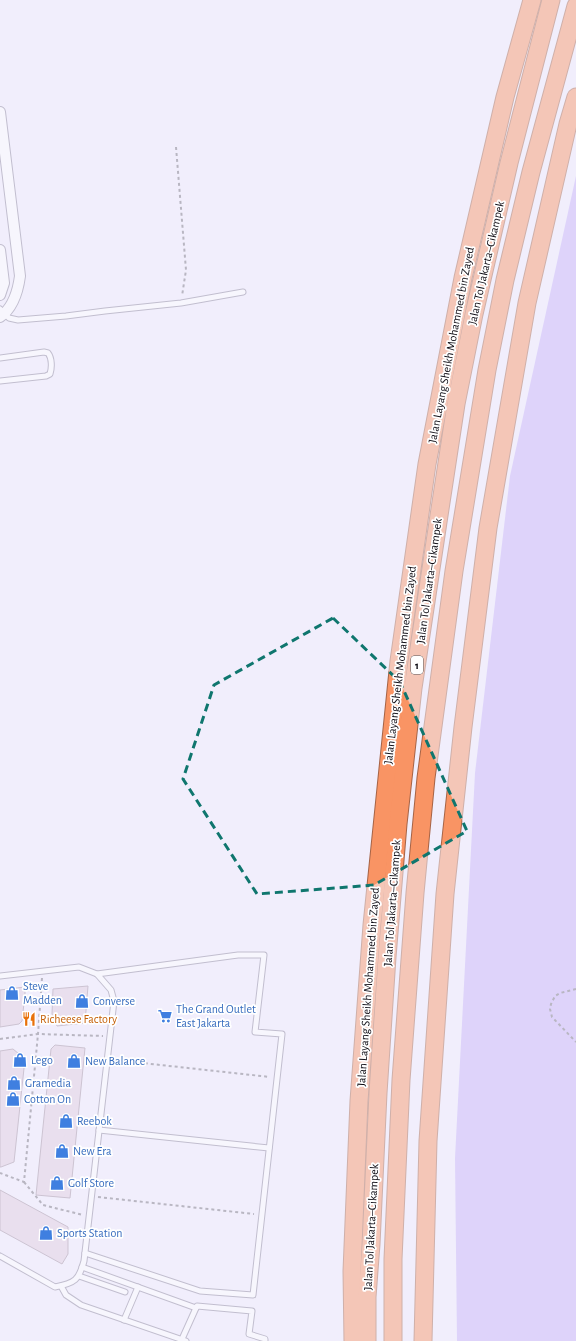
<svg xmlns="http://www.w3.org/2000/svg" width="576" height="1341" font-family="'Alegreya Sans',sans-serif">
	<rect width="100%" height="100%" fill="#f1eefc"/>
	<polygon fill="#c7b2f9" points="576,176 576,1341 457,1341 455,1158 475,773 510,476"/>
	<g fill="#e0ccde" stroke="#a18fa0">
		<polygon points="88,986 85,1023 57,1026 52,1014 53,989"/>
		<polygon points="25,987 25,994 22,1021 19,1024 0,1027 0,990"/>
		<polygon points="55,1045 85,1048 70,1198 36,1195 51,1049"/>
		<polygon points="13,1049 25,1059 14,1162 1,1167 0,1167 0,1051"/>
		<polygon points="0,1190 68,1227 68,1254 62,1264 0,1230"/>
	</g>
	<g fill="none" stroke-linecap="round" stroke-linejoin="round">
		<defs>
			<g id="service">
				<polyline points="0,309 9,318 18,320 66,316 105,311 181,303 243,292"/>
				<path d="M0 358 44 352 48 353C52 358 52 368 50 374L46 376 0 381"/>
				<path d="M0 976 79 967 97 974 111 990 114 1001 84 1261C79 1280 75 1283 55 1287L0 1256"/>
				<polyline points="99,1130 269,1148"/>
				<polyline points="85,1253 200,1291 253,1295 282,1034 255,1032 264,955 238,955 97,974"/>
				<polyline points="82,1267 196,1308 197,1306 252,1311 249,1334 265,1339 265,1341"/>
				<polyline points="79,1276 125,1292"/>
				<polyline points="61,1286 66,1295 81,1305 186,1341"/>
				<polyline points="124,1320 138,1287"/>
				<polyline points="182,1339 196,1308"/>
			</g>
			<g id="minor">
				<path d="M0 112 20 276C18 291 13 308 0 317"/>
				<polyline points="0,250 4,283 0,295"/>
			</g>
			<g id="motorway">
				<polyline points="353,1341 352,1271 359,1101 372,925 399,661 427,464 463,278 505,97 532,0"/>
				<polyline points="367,1341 367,1297 371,1244 378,1093 387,957 398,824 413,688 438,522 456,404 474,314 509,163 551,0"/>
				<polyline points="393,1341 393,1259 401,1080 415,893 426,778 454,571 487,370 505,280 531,172 576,6"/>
				<polyline points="423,1341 428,1141 445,894 463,727 488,528 527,303 568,124 576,97"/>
			</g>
		</defs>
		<use href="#service" stroke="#8a849a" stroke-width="7"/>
		<use href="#minor" stroke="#8a849a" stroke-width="12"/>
		<use href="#motorway" stroke="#a66447" stroke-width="19"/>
		<g stroke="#75727d" stroke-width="2" stroke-dasharray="3 3" stroke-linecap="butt">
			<polyline points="176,147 186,270 182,296"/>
			<polyline points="42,978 38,1034 103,1036"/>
			<polyline points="576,989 560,993 555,996 551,1004 550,1009 552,1017 576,1042"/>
			<polyline points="0,1039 38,1034 24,1182 0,1173"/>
			<polyline points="115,1060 270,1077"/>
			<polyline points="24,1182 43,1205 83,1215"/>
			<polyline points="98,1197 254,1214"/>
		</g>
		<use href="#service" stroke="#fff" stroke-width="5"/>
		<use href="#minor" stroke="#fff" stroke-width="10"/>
		<use href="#motorway" stroke="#f99464" stroke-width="17"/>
	</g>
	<path d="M0 0H576V1341H0ZM333 618 400 682 467 831 374 885 257 894 183 779 214 685Z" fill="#f1eefc" fill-opacity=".55" fill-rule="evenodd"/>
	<path fill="none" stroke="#0f766e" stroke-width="3" stroke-dasharray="8 5" stroke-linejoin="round" d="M333 618 400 682 467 831 374 885 257 894 183 779 214 685Z"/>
	<defs>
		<symbol id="shop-bare" viewBox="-9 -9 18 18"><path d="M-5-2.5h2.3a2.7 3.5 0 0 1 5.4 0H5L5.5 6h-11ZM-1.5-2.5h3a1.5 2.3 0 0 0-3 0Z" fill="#3f7fe0" stroke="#fff" stroke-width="2.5" paint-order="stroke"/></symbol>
		<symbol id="supermarket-bare" viewBox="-9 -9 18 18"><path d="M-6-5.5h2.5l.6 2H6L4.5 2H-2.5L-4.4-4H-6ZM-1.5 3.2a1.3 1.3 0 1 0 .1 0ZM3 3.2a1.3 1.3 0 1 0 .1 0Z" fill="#3f7fe0" stroke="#fff" stroke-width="2.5" paint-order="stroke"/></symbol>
		<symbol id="restaurant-bare" viewBox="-9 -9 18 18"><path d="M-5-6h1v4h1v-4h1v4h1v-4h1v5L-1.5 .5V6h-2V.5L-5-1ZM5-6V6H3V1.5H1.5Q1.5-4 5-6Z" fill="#e8710a" stroke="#fff" stroke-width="2.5" paint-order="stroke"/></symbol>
	</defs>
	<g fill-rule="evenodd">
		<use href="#shop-bare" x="2" y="983" width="20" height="20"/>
		<use href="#shop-bare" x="72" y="991" width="20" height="20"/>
		<use href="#supermarket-bare" x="155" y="1006" width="20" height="20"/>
		<use href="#restaurant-bare" x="19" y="1009" width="20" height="20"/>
		<use href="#shop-bare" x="10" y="1050" width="20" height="20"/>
		<use href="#shop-bare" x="64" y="1051" width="20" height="20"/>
		<use href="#shop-bare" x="4" y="1073" width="20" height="20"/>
		<use href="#shop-bare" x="3" y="1089" width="20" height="20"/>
		<use href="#shop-bare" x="56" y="1111" width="20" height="20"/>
		<use href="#shop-bare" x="52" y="1141" width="20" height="20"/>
		<use href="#shop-bare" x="47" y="1173" width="20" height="20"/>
		<use href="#shop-bare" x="36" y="1223" width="20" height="20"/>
	</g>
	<g text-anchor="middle" stroke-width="3.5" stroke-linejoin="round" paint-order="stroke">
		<rect fill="#fff" stroke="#555459" stroke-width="1" x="411" y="656" width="12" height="18" rx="3"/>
		<g font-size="11" font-weight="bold" fill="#0c0a12">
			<text x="417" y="669">1</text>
		</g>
		<g font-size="12" fill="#0c0a12" stroke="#fff">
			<text transform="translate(486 263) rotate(-77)" y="4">Jalan Tol Jakarta–Cikampek</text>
			<text transform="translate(451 345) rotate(-79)" y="4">Jalan Layang Sheikh Mohammed bin Zayed</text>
			<text transform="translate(429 581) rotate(-82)" y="4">Jalan Tol Jakarta–Cikampek</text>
			<text transform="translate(400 665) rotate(-83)" y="4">Jalan Layang Sheikh Mohammed bin Zayed</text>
			<text transform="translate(392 903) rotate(-86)" y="4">Jalan Tol Jakarta–Cikampek</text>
			<text transform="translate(368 987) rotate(-86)" y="4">Jalan Layang Sheikh Mohammed bin Zayed</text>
			<text transform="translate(371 1227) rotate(-87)" y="4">Jalan Tol Jakarta–Cikampek</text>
		</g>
		<g font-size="12" fill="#366cbe" stroke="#fff" text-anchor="start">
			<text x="23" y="990">Steve<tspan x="23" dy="14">Madden</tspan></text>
			<text x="93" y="1005">Converse</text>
			<text x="176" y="1013">The Grand Outlet<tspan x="176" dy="14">East Jakarta</tspan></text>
			<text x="31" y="1064">Lego</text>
			<text x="85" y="1065">New Balance</text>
			<text x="25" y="1087">Gramedia</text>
			<text x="24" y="1103">Cotton On</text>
			<text x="77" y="1125">Reebok</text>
			<text x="73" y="1155">New Era</text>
			<text x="68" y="1187">Golf Store</text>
			<text x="57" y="1237">Sports Station</text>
		</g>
		<g font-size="12" fill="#c56008" stroke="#fff" text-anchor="start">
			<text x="40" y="1023">Richeese Factory</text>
		</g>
	</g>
</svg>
